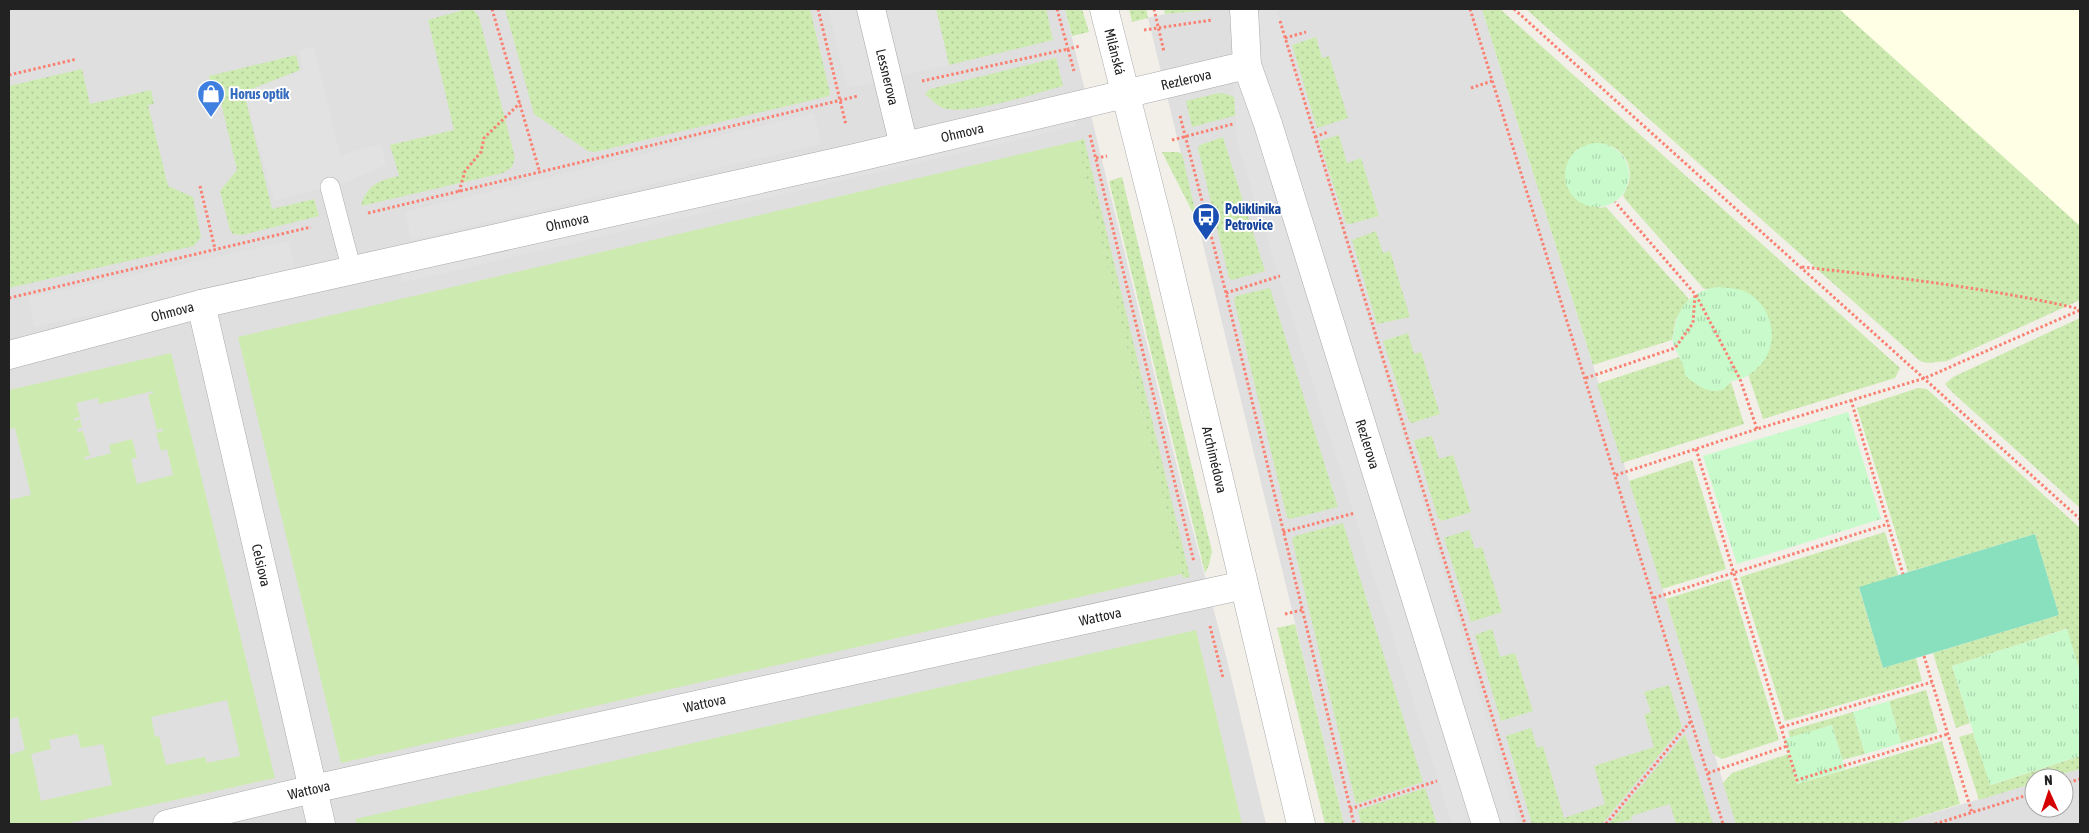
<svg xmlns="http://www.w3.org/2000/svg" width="2089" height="833" font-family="'Asap Condensed',sans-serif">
	<defs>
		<pattern id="grass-dots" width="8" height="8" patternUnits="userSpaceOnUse" patternTransform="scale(1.25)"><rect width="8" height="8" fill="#cdebb0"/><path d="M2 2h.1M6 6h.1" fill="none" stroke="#b0c997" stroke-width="1.8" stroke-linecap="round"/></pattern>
		<pattern id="park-tufts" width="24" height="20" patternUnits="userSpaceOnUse" patternTransform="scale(1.25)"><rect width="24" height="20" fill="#c8facc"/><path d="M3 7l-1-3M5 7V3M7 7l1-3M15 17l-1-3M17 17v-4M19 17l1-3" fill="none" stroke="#acd6af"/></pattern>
	</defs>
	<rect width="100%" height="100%" fill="#f2efe9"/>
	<g fill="#e0dfdf">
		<polygon points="9,9 1065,9 1189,516 1228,664 1266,824 9,824"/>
		<polygon points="1218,9 1482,9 1736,824 1344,824 1148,18 1165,14"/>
		<polygon points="2080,769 2080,824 1896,824 2034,783 2034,808 2064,808 2064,778 2049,778"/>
	</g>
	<polygon fill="#ffffe5" points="1839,9 2080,9 2080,226"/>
	<g fill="url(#grass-dots)">
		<path d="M467 9H473L479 17 515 158 512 167 503 173 361 206C366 185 380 180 399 176L390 145 454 130 428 20Z"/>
		<polygon points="505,9 810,9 830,93 829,96 595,152 588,151 534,114"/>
		<polygon points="936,9 1046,9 1053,40 949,65"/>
		<polygon points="1065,9 1082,9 1089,32 1072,36"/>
		<polygon points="1129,9 1146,9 1148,18 1132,22"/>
		<polygon points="1164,9 1218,9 1165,14"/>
		<path d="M1482 9H1500L1900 368 1895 378 1763 419 1748 374 1754 371 1730 288 1704 289 1625 199 1623 195C1645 161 1609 128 1574 152L1599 208 1606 207 1689 299 1676 319 1672 340 1593 365Z"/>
		<polygon points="1526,9 1839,9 2080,226 2080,300 1947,361 1927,363 1920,361"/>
		<polygon points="1316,37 1322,58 1329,56 1348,118 1317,128 1292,45"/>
		<polygon points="296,55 300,70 244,92 272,209 314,199 319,216 242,235 233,234 230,230 220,191 237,170 218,90 212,90 209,76"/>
		<path d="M1056 58 1063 86C1037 93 968 116 943 108 937 106 930 98 925 94L930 89Z"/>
		<polygon points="82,69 90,104 151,90 154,104 148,105 168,186 193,197 201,237 194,246 9,288 9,86"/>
		<path d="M1218 93C1234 94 1239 99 1249 112L1192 127 1186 101Z"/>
		<polygon points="1339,135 1347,163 1361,158 1379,216 1350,224 1346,223 1319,141"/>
		<polygon points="1223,137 1265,271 1232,280 1229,278 1198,148 1200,145"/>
		<polygon points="1084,139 1190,577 1183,578 1182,574 1077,141"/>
		<polygon points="1162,152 1178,152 1182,154 1198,223"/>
		<polygon points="1122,177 1212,551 1209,565 1205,573 1109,181"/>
		<polygon points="1376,231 1383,253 1390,251 1410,317 1377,324 1352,240"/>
		<polygon points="1270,288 1338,507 1290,519 1287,517 1234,300 1236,296"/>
		<polygon points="2080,318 2080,508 1952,392 1945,384 1953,377"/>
		<polygon points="1408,333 1414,354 1421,352 1440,414 1412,423 1409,421 1383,341"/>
		<polygon points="1679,357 1685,366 1724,388 1731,382 1744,424 1622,463 1597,384"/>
		<polygon points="1918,388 1927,389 2080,528 2080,672 2066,629 1952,666 1970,723 1956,728 1933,653 2059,615 2035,534 1908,572 1857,408"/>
		<polygon points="1432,436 1439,459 1453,455 1471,512 1442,521 1438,518 1414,440"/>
		<polygon points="1692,460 1726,569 1662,589 1629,481"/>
		<polygon points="1343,523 1423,782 1356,804 1292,539 1295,536"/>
		<polygon points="1469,530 1475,549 1482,547 1502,612 1471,622 1444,538"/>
		<polygon points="1885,532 1898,575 1859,588 1883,668 1916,658 1922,681 1785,721 1740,577"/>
		<polygon points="1730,579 1779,740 1722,759 1713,754 1666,599"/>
		<polygon points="1295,624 1344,824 1325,824 1277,628"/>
		<polygon points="1492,629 1500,657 1515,653 1533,711 1501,721 1475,635"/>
		<polygon points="1669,685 1682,727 1602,824 1532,824 1506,736 1531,728 1537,748 1543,746 1564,818 1605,804 1594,766 1654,747 1644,715 1651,712 1644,692"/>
		<polygon points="1926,690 1938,732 1901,743 1889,701"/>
		<polygon points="1853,712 1865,754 1842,760 1832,725 1790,738 1788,731"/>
		<polygon points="1973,733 1991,785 2080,756 2080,769 2049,778 2034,778 2034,783 1979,800 1959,737"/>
		<polygon points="1685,734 1713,824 1676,824 1670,804 1631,816 1632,820 1609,824"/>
		<polygon points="1942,741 1960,804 1896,824 1736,824 1723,783 1732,773 1788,754 1797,784"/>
		<polygon points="1425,788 1437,824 1361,824 1358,810"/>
	</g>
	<g fill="url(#park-tufts)">
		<circle cx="1597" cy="175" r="32"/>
		<path d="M1718 287C1726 288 1736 288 1744 291 1769 302 1780 336 1765 359 1759 368 1750 375 1741 379 1738 380 1733 380 1730 382 1728 384 1727 386 1725 388 1712 397 1694 384 1685 375 1685 363 1677 355 1673 343 1672 337 1674 332 1675 327 1679 304 1695 290 1718 287Z"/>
		<polygon points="1848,412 1881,519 1737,564 1703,456"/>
		<polygon points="2067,629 2080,672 2080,756 1990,785 1952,666"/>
		<polygon points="1889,701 1901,743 1865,754 1853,712"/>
		<polygon points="1832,725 1845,769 1797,784 1784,739"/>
	</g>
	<g fill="#cdebb0" fill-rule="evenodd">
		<polygon points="1077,141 1182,574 341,763 238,337"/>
		<path d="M171 353 275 778 65 824H9V755L25 750 18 717 9 719V500L31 495 15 428 9 429V390ZM153 391V393L148 395 157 430 162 428 163 431 156 433 161 451 167 449 173 475 137 484 131 459 137 457 132 439 109 445 111 453 85 460 84 457 90 456 83 431 78 432 77 429 82 427 80 419 75 421 74 418 80 417 76 403 98 398 99 404ZM227 700 240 756 207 763 205 757 166 765 159 736 155 737 151 717ZM77 734 81 748 103 744 112 785 41 801 31 754 51 749 49 740Z"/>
		<polygon points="1196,630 1242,824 357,824 355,819"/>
	</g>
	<polygon fill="#88e0be" points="2035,534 2059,615 1883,668 1859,587"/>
	<g fill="#e2e2e2">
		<polygon points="828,9 936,9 949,65 847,88"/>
		<polygon points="1229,9 1276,9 1518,824 1452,824 1237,143"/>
		<polygon points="314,47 340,155 381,144 386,165 346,182 274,201 244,92 303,70 299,50"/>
		<polygon points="814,113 821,144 411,240 405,212"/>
		<polygon points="1072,114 1076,126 401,283 401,268"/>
		<polygon points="289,241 295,270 34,327 28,298"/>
	</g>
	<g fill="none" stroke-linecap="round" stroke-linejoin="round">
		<defs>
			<polyline id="service" points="330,187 352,271"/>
			<g id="minor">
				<path id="s1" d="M871 9 904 146"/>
				<path id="s2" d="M1244 9 1247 65 1268 124 1486 824"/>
				<path id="s3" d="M201 304 321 824"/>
				<path id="s4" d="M9 355 201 304 855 158 1247 65"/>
				<path id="s5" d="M167 824 313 789 1244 585"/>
			</g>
			<g id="tertiary">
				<path id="s6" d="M1104 9 1161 234 1301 824"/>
			</g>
		</defs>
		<use href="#service" stroke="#a9a9a9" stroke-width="20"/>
		<use href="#minor" stroke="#a9a9a9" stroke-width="29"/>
		<use href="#tertiary" stroke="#a9a9a9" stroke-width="29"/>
		<g stroke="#fa8072" stroke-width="3" stroke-dasharray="2.5 2.5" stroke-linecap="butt">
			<polyline points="492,9 540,173"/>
			<polyline points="818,9 846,125"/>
			<polyline points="1057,9 1068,49 1080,46"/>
			<polyline points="1154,9 1164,52"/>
			<polyline points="1470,9 1723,824"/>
			<polyline points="1514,9 2080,519"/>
			<polyline points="1280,21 1525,824"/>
			<polyline points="1144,30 1212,20"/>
			<polyline points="1285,38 1306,32"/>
			<polyline points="9,75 77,59"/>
			<polyline points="922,81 1068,49 1074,71"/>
			<polyline points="1471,88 1492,81"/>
			<polyline points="1180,116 1226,293 1354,824"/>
			<polyline points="1090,135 1194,562"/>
			<polyline points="1315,137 1328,132"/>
			<polyline points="1172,140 1233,124"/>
			<polyline points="1096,158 1107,156"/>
			<polyline points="200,186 215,249"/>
			<polyline points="459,192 465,171 481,152 484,138 520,103"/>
			<polyline points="368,213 858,96"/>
			<path d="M1802 267C1895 277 1989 288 2080 309"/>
			<polyline points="1226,293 1280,276"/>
			<polyline points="1696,295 1740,379 1757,429"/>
			<polyline points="9,298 311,227"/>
			<polyline points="1586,378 1675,348 1693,323 1695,294 1615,202"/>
			<polyline points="1851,400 1903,574"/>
			<polyline points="1696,449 1797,780 1948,734"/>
			<polyline points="1616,475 1757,429 1925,378 2080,310"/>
			<polyline points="1283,532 1355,513"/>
			<polyline points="1654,598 1888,524"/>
			<polyline points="1285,614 1302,610"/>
			<polyline points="1210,626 1223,678"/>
			<polyline points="1924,656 1972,813"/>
			<polyline points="1782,727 1932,682"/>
			<polyline points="1708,773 1787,746"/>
			<polyline points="2064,784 2080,779"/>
			<polyline points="1350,809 1437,781"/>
			<polyline points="1606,824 1691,721"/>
			<polyline points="1935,824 2034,793"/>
		</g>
		<use href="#service" stroke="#fff" stroke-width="19"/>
		<use href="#minor" stroke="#fff" stroke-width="28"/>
		<use href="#tertiary" stroke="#fff" stroke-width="28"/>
	</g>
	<defs>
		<symbol id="shop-pin" viewBox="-11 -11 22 30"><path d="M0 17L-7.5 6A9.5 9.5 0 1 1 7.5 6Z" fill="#3f7fe0" stroke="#fff"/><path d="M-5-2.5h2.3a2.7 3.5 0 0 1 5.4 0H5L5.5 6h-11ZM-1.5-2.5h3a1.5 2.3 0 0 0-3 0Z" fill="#fff"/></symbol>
		<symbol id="bus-pin" viewBox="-11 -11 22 30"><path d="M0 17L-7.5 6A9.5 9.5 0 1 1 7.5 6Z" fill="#1a4fb4" stroke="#fff"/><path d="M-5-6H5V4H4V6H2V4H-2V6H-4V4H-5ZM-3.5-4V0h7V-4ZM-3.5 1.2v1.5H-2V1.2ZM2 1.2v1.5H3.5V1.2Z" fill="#fff"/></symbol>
	</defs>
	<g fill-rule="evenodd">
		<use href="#shop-pin" x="195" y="78" width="32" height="43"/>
		<use href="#bus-pin" x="1190" y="201" width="32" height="43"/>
	</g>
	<g text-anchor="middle" stroke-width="4" stroke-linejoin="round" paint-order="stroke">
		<g font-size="14" fill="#222" stroke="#fff">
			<text dy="5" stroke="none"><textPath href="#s6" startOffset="44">Milánská</textPath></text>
			<text dy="5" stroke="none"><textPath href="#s1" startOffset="70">Lessnerova</textPath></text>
			<text dy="5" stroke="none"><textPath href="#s4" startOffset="1209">Rezlerova</textPath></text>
			<text dy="5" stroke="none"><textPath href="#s4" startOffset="979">Ohmova</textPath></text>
			<text dy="5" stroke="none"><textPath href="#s4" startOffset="574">Ohmova</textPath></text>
			<text dy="5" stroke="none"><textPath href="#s4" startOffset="169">Ohmova</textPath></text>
			<text dy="5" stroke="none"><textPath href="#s2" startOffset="454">Rezlerova</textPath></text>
			<text dy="5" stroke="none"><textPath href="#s6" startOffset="464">Archimédova</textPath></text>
			<text dy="5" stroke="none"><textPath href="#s3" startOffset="268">Celsiova</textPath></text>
			<text dy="5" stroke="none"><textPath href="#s5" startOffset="956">Wattova</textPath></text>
			<text dy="5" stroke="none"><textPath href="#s5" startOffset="551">Wattova</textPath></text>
			<text dy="5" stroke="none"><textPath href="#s5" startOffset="146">Wattova</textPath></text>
		</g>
		<g font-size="14" font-weight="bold" fill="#366cbe" stroke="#fff" text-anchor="start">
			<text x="230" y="99">Horus optik</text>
		</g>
		<g font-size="14" font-weight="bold" fill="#164399" stroke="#fff" text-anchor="start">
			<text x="1225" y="214">Poliklinika<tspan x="1225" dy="16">Petrovice</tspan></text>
		</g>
	</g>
	<rect width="2089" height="833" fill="none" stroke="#222222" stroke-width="20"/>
	<g transform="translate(2049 793) rotate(357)"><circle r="24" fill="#ffffff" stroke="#a7a7a7"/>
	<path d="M0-4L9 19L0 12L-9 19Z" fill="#d40000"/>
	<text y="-8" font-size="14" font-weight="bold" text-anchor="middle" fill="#222222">N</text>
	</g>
</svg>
